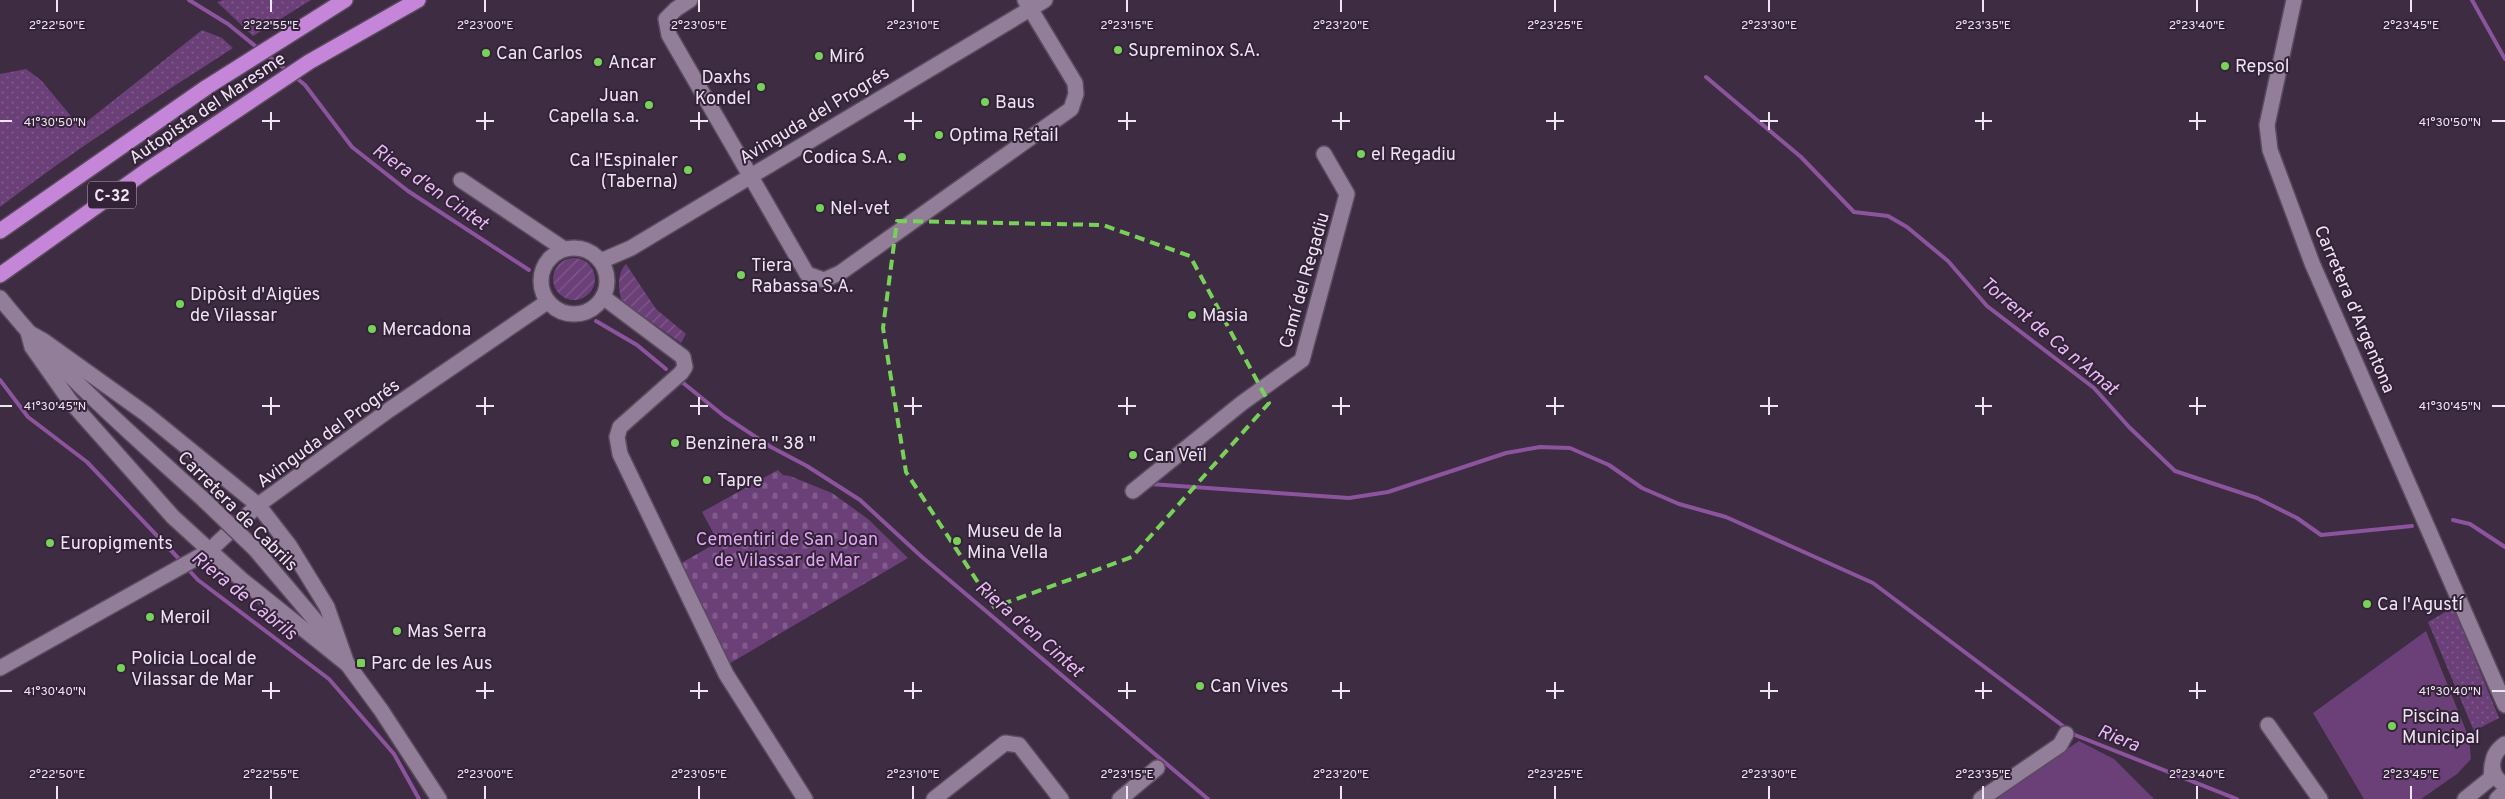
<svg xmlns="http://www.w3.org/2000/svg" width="2505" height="799" font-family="Overpass,sans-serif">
	<defs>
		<pattern id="grass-dots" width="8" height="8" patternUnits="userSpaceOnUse" patternTransform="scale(1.25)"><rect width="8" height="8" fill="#6b3f78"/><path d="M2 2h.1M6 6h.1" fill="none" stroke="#805b8c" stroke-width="1.8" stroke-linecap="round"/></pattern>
		<pattern id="cemetery-stones" width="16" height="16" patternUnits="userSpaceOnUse" patternTransform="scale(1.25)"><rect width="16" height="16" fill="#6b3f78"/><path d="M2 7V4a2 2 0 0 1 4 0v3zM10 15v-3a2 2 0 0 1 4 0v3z" fill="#805b8c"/></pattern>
		<pattern id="garden-furrows" width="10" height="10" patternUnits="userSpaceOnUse" patternTransform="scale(1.25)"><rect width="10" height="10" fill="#6b3f78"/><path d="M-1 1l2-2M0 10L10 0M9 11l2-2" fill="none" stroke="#805b8c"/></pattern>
	</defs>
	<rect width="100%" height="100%" fill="#3d2c42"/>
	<g fill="url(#grass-dots)">
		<polygon points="223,0 311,0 253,36 217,2"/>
		<path d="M202 30 222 38 233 48C154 99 74 150 0 207V74L26 69 41 80 80 127Z"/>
		<polygon points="2454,607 2499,718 2474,731 2428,622"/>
	</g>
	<polygon fill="url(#cemetery-stones)" points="778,470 783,475 790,476 832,493 868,519 908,558 727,665 678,565 718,542 702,512"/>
	<g fill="url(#garden-furrows)">
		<circle cx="574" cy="279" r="21"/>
		<path d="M626 264 656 309 686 334 681 343 622 301C618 289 617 273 626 264Z"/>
	</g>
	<g fill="#6b3f78">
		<polygon points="2426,631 2469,738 2471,759 2457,774 2421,799 2364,799 2313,713"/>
		<polygon points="2079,741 2114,759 2154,799 1994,799"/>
	</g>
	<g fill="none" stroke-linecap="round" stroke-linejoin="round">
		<g stroke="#8c549d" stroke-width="4">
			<polyline points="189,0 228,24 259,49"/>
			<polyline points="2472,0 2505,59"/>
			<polyline points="267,55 289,72"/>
			<polyline points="294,76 305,85 352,147 408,191 529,270"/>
			<polyline points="1706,77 1801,157 1854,212 1888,216 1907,227 1948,261 1987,306 2094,388 2129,427 2175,471 2257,498 2297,518 2321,535 2412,526"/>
			<polyline points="596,321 637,345 666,369"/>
			<polyline points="0,380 28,417 87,462 181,561"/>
			<polyline points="682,382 724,416 771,447 807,466 860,500 922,557 1208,799"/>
			<polyline points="1150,484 1349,498 1388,492 1506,453 1540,447 1570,448 1609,465 1642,488 1679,504 1726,517 1873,583 2075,735 2237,799"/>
			<polyline points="2453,520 2470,524 2505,547"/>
			<polyline points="186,567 198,580 329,679 394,754 419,799"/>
		</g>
		<defs>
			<g id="minor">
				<polyline points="690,0 676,9 666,19 669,35 807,274 824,280 840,273 1071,109 1076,94 1075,83 1025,0"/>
				<polyline points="2294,0 2267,125 2270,150 2312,263 2505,705"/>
				<polyline points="461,180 564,249"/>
				<circle cx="574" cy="281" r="33"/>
				<polyline points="601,261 631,248 1045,0"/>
				<polyline points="603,297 683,357 685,367 681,373 620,427 617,437 620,454 726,674 805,799"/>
				<path d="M0 298C60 373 134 436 205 501"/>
				<polyline points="28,332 44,341 146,414 258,505 289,545 327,607 347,664"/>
				<polyline points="28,332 32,347 70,401 173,517 241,579 347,664"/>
				<polyline points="1133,491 1242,403 1302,360 1347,194 1324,154"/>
				<polyline points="255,549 315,620 381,710 439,799"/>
				<polyline points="0,668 209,551 258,505 389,410 547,302"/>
				<polyline points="2268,725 2320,799"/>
				<path d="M2505 744C2489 755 2488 775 2505 785"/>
				<polyline points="934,799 1005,743 1019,745 1061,799"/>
				<polyline points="1120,799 1157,768"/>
				<polyline points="1981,799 2060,745 2066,734"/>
				<polyline points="2465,799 2491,778 2492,765"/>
				<polyline points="2497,799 2505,791"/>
			</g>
			<g id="highway">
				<polyline points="0,231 207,87 345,0"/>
				<polyline points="0,275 146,171 309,62 418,0"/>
			</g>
		</defs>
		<use href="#minor" stroke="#594a5d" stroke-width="18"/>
		<use href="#highway" stroke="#594a5d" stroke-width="18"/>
		<use href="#minor" stroke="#927e98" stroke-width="15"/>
		<use href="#highway" stroke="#c585d8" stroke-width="15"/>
		<defs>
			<polyline id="minor-bridge" points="205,501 255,549"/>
		</defs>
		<use href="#minor-bridge" stroke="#594a5d" stroke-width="18" stroke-linecap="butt"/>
		<use href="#minor-bridge" stroke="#927e98" stroke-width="15"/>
	</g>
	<path fill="none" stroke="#78d158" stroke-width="4" stroke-dasharray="10 6" stroke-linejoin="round" d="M897 221 1103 225 1190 256 1269 403 1132 557 994 607 906 472 883 328Z"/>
	<path fill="none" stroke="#efe4f2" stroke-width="2" d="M57 0V12M271 0V12M485 0V12M699 0V12M913 0V12M1127 0V12M1341 0V12M1555 0V12M1769 0V12M1983 0V12M2197 0V12M2411 0V12M271 112V130M485 112V130M699 112V130M913 112V130M1127 112V130M1341 112V130M1555 112V130M1769 112V130M1983 112V130M2197 112V130M0 121H12M262 121H280M476 121H494M690 121H708M904 121H922M1118 121H1136M1332 121H1350M1546 121H1564M1760 121H1778M1975 121H1992M2189 121H2206M2492 121H2505M271 397V415M485 397V415M699 397V415M913 397V415M1127 397V415M1341 397V415M1555 397V415M1769 397V415M1983 397V415M2197 397V415M0 406H12M262 406H280M476 406H494M690 406H708M904 406H922M1118 406H1136M1332 406H1350M1546 406H1564M1760 406H1778M1975 406H1992M2189 406H2206M2492 406H2505M271 682V699M485 682V699M699 682V699M913 682V699M1127 682V699M1341 682V699M1555 682V699M1769 682V699M1983 682V699M2197 682V699M0 691H12M262 691H280M476 691H494M690 691H708M904 691H922M1118 691H1136M1332 691H1350M1546 691H1564M1760 691H1778M1975 691H1992M2189 691H2206M2492 691H2505M57 786V799M271 786V799M485 786V799M699 786V799M913 786V799M1127 786V799M1341 786V799M1555 786V799M1769 786V799M1983 786V799M2197 786V799M2411 786V799"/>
	<g fill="#78d158" stroke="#332238" stroke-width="2">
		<circle cx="1118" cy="50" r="5"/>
		<circle cx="486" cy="53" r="5"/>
		<circle cx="819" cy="56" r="5"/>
		<circle cx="598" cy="62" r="5"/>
		<circle cx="2225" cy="66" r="5"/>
		<circle cx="761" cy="87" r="5"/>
		<circle cx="985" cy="102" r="5"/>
		<circle cx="649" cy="105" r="5"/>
		<circle cx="939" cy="135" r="5"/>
		<circle cx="1361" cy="154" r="5"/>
		<circle cx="902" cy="157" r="5"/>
		<circle cx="688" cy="170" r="5"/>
		<circle cx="820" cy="208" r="5"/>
		<circle cx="741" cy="275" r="5"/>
		<circle cx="180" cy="304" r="5"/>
		<circle cx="1192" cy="315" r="5"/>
		<circle cx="372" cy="329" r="5"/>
		<circle cx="675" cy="443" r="5"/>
		<circle cx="1133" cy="455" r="5"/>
		<circle cx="707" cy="480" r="5"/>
		<circle cx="957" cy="541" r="5"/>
		<circle cx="50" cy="543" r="5"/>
		<circle cx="2367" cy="604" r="5"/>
		<circle cx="150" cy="617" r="5"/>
		<circle cx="397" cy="631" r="5"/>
		<rect x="356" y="658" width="10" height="10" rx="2.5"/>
		<circle cx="121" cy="668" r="5"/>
		<circle cx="1200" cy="686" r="5"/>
		<circle cx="2392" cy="726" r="5"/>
	</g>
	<g text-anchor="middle" stroke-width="4" stroke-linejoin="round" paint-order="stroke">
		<rect fill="#332238" stroke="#b7aaba" stroke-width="1" x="88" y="181.5" width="48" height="27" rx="4"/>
		<g font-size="16" font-weight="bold" fill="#efe4f2">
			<text x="112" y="201">C-32</text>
		</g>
		<g font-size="18" fill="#efe4f2" stroke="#332238" text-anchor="start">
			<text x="1128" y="56">Supreminox S.A.</text>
			<text x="496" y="59">Can Carlos</text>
			<text x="829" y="62">Miró</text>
			<text x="608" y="68">Ancar</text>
			<text x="2235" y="72">Repsol</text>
			<text x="751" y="83" text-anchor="end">Daxhs<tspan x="751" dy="21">Kondel</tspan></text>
			<text x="639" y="101" text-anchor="end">Juan<tspan x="639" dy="21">Capella s.a.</tspan></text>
			<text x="995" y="108">Baus</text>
			<text x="949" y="141">Optima Retail</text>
			<text x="1371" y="160">el Regadiu</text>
			<text x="892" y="163" text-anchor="end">Codica S.A.</text>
			<text x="678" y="166" text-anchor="end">Ca l'Espinaler<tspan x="678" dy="21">(Taberna)</tspan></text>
			<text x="830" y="214">Nel-vet</text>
			<text x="751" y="271">Tiera<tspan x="751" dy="21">Rabassa S.A.</tspan></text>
			<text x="190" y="300">Dipòsit d'Aigües<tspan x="190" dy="21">de Vilassar</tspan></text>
			<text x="1202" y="321">Masia</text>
			<text x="382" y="335">Mercadona</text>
			<text x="685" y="449">Benzinera " 38 "</text>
			<text x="1143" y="461">Can Veïl</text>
			<text x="717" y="486">Tapre</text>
			<text x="967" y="537">Museu de la<tspan x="967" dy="21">Mina Vella</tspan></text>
			<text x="60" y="549">Europigments</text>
			<text x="2377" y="610">Ca l'Agustí</text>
			<text x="160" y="623">Meroil</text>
			<text x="407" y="637">Mas Serra</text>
			<text x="131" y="664">Policia Local de<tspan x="131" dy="21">Vilassar de Mar</tspan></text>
			<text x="371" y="669">Parc de les Aus</text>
			<text x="1210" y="692">Can Vives</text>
			<text x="2402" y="722">Piscina<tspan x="2402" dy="21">Municipal</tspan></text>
		</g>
		<g font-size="18" fill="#efe4f2" stroke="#332238">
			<text transform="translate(207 108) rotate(-34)" y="6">Autopista del Maresme</text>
			<text transform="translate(814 115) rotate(-31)" y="6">Avinguda del Progrés</text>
			<text transform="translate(1304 280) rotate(-74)" y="6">Camí del Regadiu</text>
			<text transform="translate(2355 309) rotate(67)" y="6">Carretera d'Argentona</text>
			<text transform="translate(328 433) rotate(-36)" y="6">Avinguda del Progrés</text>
			<text transform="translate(238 511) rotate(45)" y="6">Carretera de Cabrils</text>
		</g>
		<g font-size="18" fill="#e2a7f4" stroke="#332238">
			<text x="787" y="545">Cementiri de San Joan<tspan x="787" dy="21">de Vilassar de Mar</tspan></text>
		</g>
		<g font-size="19" font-style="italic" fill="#e7baf4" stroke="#332238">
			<text transform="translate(431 186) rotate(35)" y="7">Riera d'en Cintet</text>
			<text transform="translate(2050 335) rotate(40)" y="7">Torrent de Ca n'Amat</text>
			<text transform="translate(245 595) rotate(39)" y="7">Riera de Cabrils</text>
			<text transform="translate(1030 628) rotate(41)" y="7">Riera d'en Cintet</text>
			<text transform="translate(2119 737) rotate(22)" y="7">Riera</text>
		</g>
	</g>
	<g font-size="12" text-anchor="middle" fill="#efe4f2" stroke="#332238" stroke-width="4" stroke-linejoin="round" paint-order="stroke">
		<text x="57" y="29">2°22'50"E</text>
		<text x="271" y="29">2°22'55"E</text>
		<text x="485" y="29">2°23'00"E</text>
		<text x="699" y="29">2°23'05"E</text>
		<text x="913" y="29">2°23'10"E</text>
		<text x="1127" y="29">2°23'15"E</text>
		<text x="1341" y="29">2°23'20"E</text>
		<text x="1555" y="29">2°23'25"E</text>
		<text x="1769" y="29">2°23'30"E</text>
		<text x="1983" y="29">2°23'35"E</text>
		<text x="2197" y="29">2°23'40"E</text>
		<text x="2411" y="29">2°23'45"E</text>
		<text x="55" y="126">41°30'50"N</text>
		<text x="2450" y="126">41°30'50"N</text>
		<text x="55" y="410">41°30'45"N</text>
		<text x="2450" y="410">41°30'45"N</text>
		<text x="55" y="695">41°30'40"N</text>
		<text x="2450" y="695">41°30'40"N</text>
		<text x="57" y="778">2°22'50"E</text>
		<text x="271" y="778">2°22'55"E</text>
		<text x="485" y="778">2°23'00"E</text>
		<text x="699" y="778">2°23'05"E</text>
		<text x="913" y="778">2°23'10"E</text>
		<text x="1127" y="778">2°23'15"E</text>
		<text x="1341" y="778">2°23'20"E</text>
		<text x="1555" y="778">2°23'25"E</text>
		<text x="1769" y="778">2°23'30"E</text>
		<text x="1983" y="778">2°23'35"E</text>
		<text x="2197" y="778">2°23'40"E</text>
		<text x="2411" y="778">2°23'45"E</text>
	</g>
</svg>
